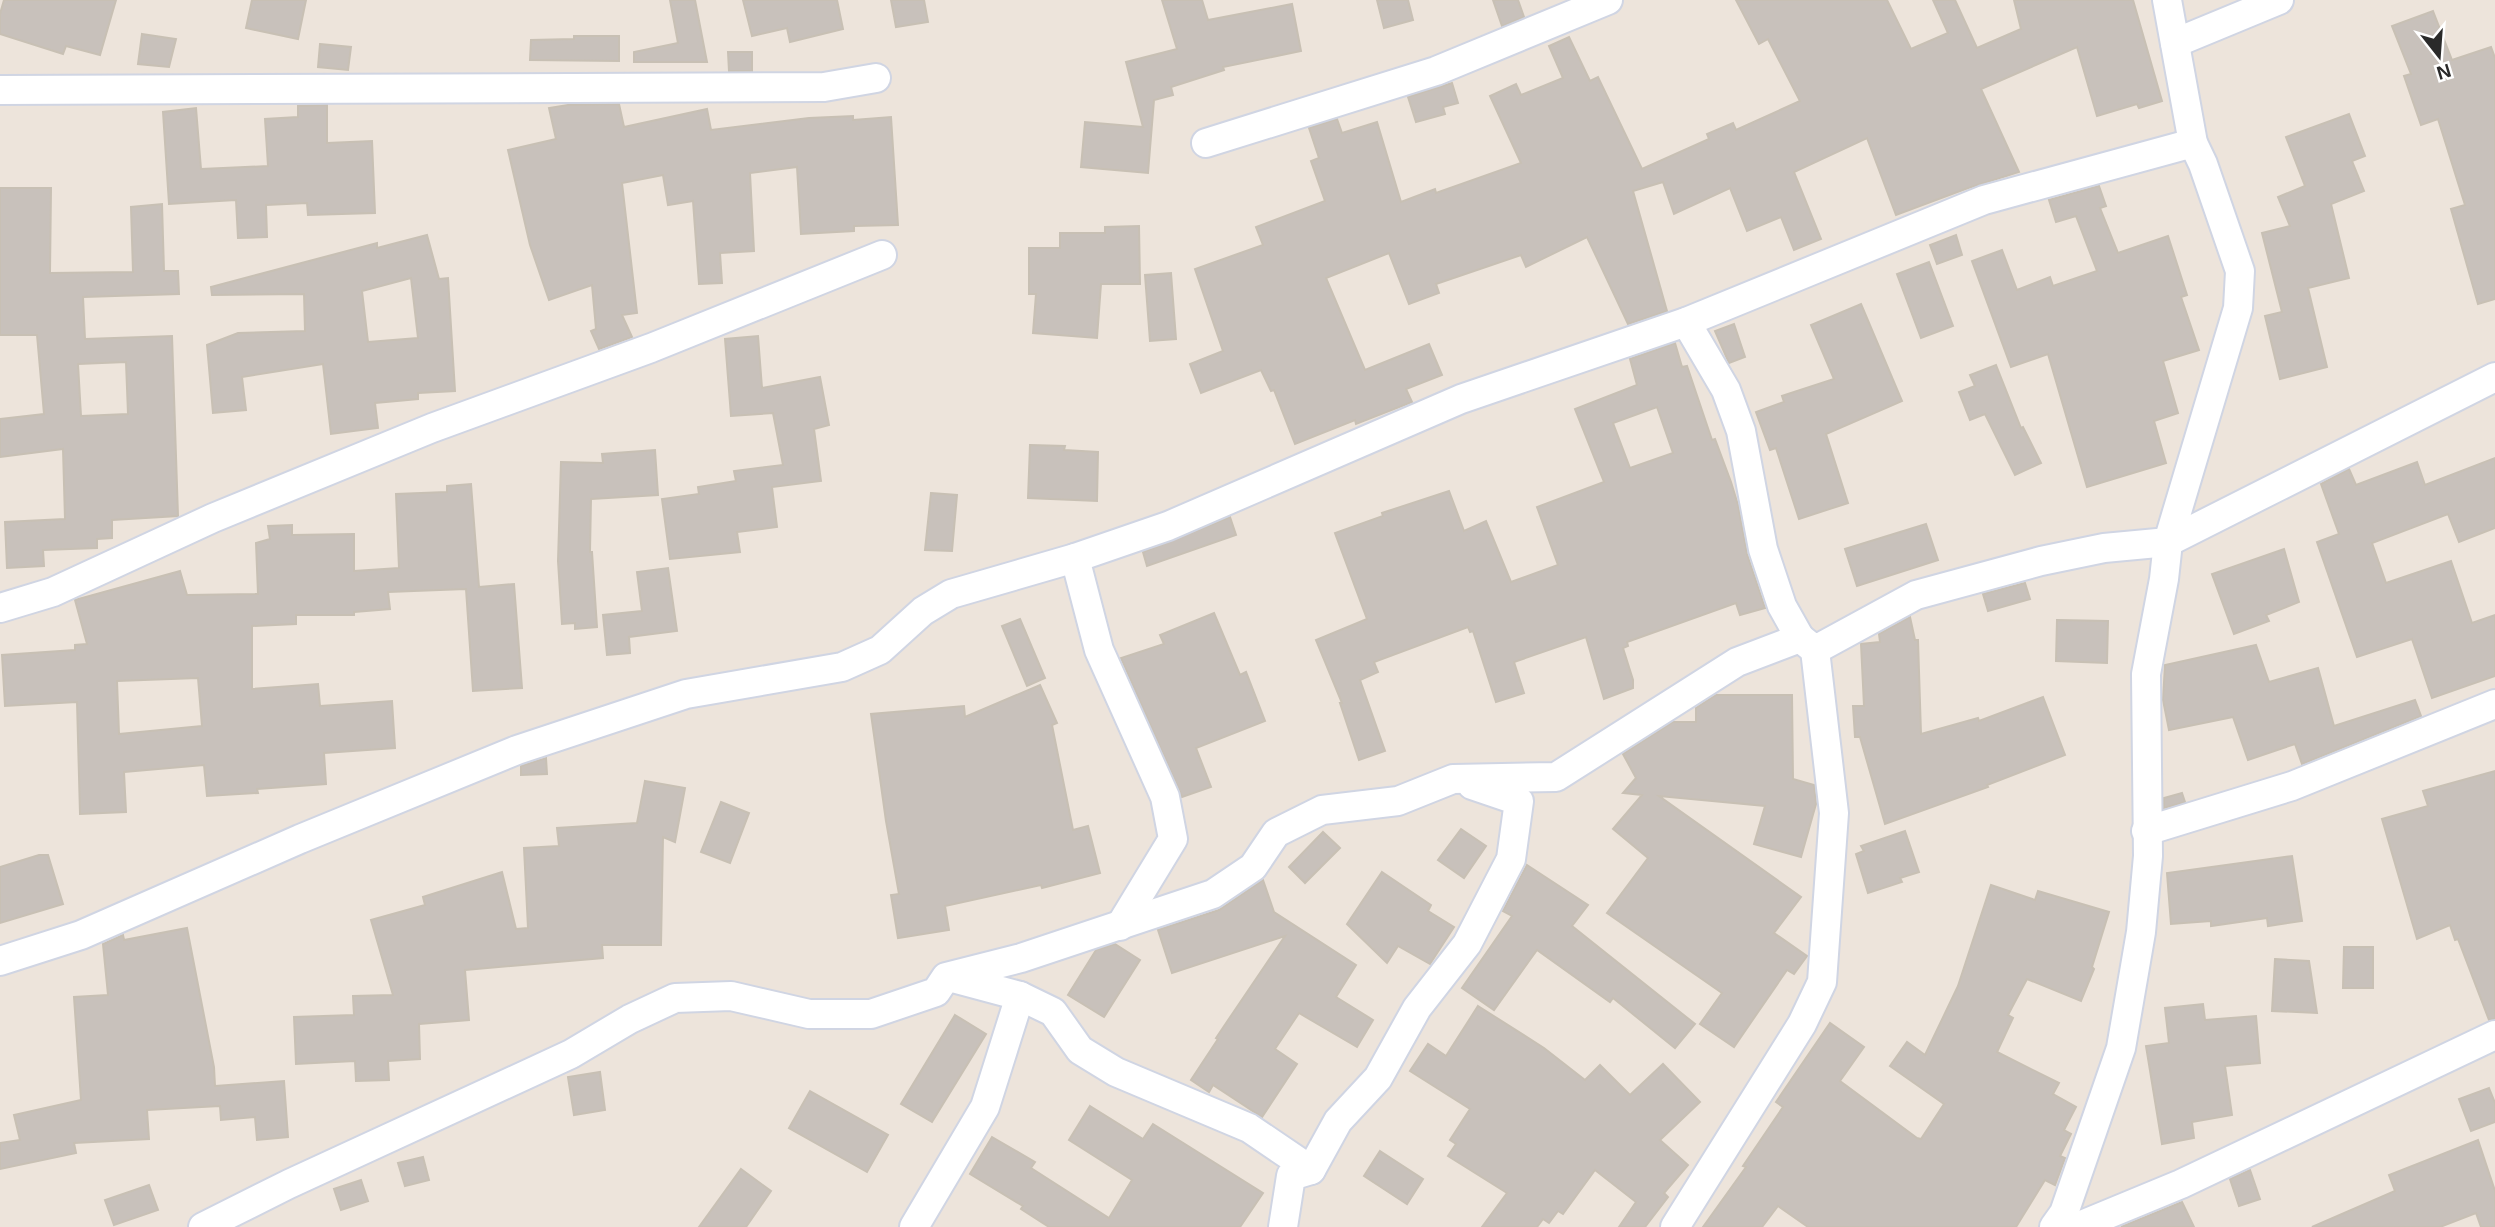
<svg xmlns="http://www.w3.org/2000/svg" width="2495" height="1227" font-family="Helvetica,sans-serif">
	<rect width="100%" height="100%" fill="#ede4db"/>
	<g fill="#c8c1bb" stroke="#c8c0b4" stroke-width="2" fill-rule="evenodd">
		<polygon points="4,0 116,0 100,55 66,46 63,54 0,34 0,14"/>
		<polygon points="252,0 306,0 298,39 246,28"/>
		<polygon points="670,0 695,0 707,62 634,62 634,52 678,43"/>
		<polygon points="743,0 837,0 843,29 790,42 787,28 752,36"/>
		<polygon points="891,0 924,0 928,22 896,27"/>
		<polygon points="1162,0 1202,0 1208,20 1292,4 1301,51 1223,67 1224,70 1171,87 1173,95 1154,100 1148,173 1081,167 1085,122 1143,127 1126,62 1177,49"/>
		<polygon points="1377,0 1408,0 1413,20 1384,28"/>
		<polygon points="1493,0 1518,0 1524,17 1502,26"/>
		<polygon points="1736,0 1887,0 1911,49 1948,33 1933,0 1955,0 1977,48 2021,29 2014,0 2133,0 2162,101 2139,108 2137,104 2097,116 2077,47 1981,89 2019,172 1968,188 1896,215 1867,138 1794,172 1821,239 1794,250 1781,217 1747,231 1730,188 1674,214 1663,182 1633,191 1667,311 1628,324 1587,237 1526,267 1521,255 1436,284 1439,293 1409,304 1389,253 1326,278 1365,370 1429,344 1442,375 1406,389 1412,402 1356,424 1355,420 1295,444 1274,390 1271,391 1261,370 1201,393 1190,364 1223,351 1195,269 1263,245 1256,227 1325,201 1311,161 1319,158 1309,128 1337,119 1342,133 1377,122 1401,202 1435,189 1436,193 1521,163 1490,96 1516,84 1521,95 1563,78 1549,46 1569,37 1590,81 1598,77 1642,169 1709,139 1707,134 1733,123 1736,130 1800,101 1768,39 1759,44"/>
		<polygon points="2433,11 2452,60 2491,47 2495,58 2495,299 2478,304 2451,209 2465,205 2438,119 2421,125 2404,76 2411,74 2392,26"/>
		<polygon points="142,34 176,39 169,67 138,64"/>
		<polygon points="574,36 619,36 619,61 530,60 531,40 574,39"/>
		<polygon points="320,44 351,47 348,70 318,67"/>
		<polygon points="728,52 752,52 752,71 729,71"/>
		<polygon points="1452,83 1458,103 1443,107 1445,114 1416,122 1408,97"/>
		<polygon points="619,104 624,127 707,109 711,130 809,118 853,116 853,120 891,117 898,225 854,226 854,231 801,234 797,167 750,173 754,251 720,253 722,283 699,284 693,201 668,205 663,175 622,183 637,313 622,315 632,337 599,349 591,331 596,329 592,285 549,300 530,245 508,150 556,139 549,108 568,105"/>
		<polygon points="327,105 327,143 372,141 375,213 308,215 307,203 266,205 267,237 238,238 236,200 169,204 163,112 196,108 201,169 268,166 265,119 298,117 298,106"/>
		<polygon points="2349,114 2365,156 2352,161 2364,191 2331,204 2349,278 2308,288 2327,367 2280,379 2265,316 2282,312 2262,233 2290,226 2278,197 2305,186 2286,137"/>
		<polygon points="2099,186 2106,206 2100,208 2118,253 2168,236 2187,295 2181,297 2199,350 2163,361 2178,413 2154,421 2166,463 2087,487 2048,354 2011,367 1972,261 2002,250 2017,290 2050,277 2053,286 2097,271 2076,216 2056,222 2049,200"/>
		<path d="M0 188H51L50 273 133 272 131 207 162 204 164 271H178L179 294 83 297 85 339 172 336 178 516 112 520V538L97 539V548L43 550 44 566 7 568 5 522 65 519 63 449 0 457V419L44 414 37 335H0ZM126 362 128 414 81 416 78 364Z"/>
		<polygon points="1139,226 1140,284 1101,284 1097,338 1033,333 1036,294 1029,294 1029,248 1060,248 1060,233 1105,233 1105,227"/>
		<path d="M427 235 439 279 448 278 455 391 418 393V399L375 403 378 428 331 434 323 364 242 377 246 410 213 413 207 345 238 333 305 331 304 294 212 295 211 287 377 243V248ZM411 278 418 338 368 342 362 291Z"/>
		<polygon points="1956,235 1962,255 1937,264 1930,245"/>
		<polygon points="1929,262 1953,326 1921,338 1897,274"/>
		<polygon points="1171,273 1176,339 1150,341 1145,275"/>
		<polygon points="1861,304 1902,401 1826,434 1848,503 1799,519 1776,448 1770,450 1756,412 1784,402 1782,396 1834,379 1811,325"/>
		<polygon points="1734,324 1745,357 1729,363 1715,331"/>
		<polygon points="758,336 762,388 820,377 829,425 814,429 821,481 772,487 777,527 737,532 740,552 670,559 662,499 699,494 698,487 736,481 734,471 783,465 773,413 731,416 725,339"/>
		<path d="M1675 343 1682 367 1687 366 1712 440 1715 439 1731 482 1738 505 1747 554 1765 608 1740 615 1736 603 1627 642 1628 646 1623 648 1633 680V688L1604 699 1586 637 1514 662 1524 693 1496 702 1473 631 1470 632 1468 627 1374 662 1378 672 1360 680 1385 751 1359 760 1340 703H1342L1316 640 1367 619 1335 533 1383 516 1382 513 1449 491 1464 531 1486 521 1511 582 1558 565 1537 507 1604 482 1575 409 1637 385 1630 359ZM1657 407 1673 453 1630 468 1613 423Z"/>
		<polygon points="1996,365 2021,428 2023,427 2041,463 2015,475 1985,414 1970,420 1959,392 1975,386 1970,375"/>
		<polygon points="1030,445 1065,446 1064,450 1098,452 1097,501 1028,498"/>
		<polygon points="655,450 658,495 591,499 590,552 592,552 597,627 575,629 575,623 562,624 558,561 561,462 603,463 602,454"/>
		<polygon points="2495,458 2495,528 2459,542 2448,514 2372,543 2386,583 2451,561 2472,623 2495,615 2495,676 2432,698 2412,639 2357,657 2317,542 2339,534 2321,484 2349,469 2356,485 2417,462 2425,485"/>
		<path d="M471 484 479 587 514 584 522 688 473 691 466 589 388 592 390 609 354 612V615H296V624L252 626V689L318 684 320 706 392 701 395 748 324 753 326 784 257 789 258 793 207 796 204 765 124 772 126 812 80 814 77 702 5 706 2 655 75 650V645L87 644 75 600 180 571 187 595 258 594 256 543 270 539 268 526 292 525V535L354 534V571L399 568 396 494 447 492V486ZM198 678 202 726 119 734 117 681Z"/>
		<polygon points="931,493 957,495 952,551 925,550"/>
		<polygon points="1230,517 1236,535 1147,566 1143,552"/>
		<polygon points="1926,524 1938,560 1857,586 1845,549"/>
		<polygon points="2284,549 2299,602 2266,615 2269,621 2234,634 2212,574"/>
		<polygon points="668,568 677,631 629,637 630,653 607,655 603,615 642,611 637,572"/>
		<polygon points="2025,583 2030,599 1988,611 1983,594"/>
		<polygon points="1214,613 1240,675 1246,672 1265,721 1196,748 1211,787 1182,797 1121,658 1164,644 1160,635"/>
		<polygon points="1910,617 1915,640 1918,640 1921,734 1978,718 1979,721 2043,697 2065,755 1987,785 1988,787 1885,824 1860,737 1855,737 1853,706 1864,706 1861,644 1880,642 1879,634"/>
		<polygon points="1020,619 1045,678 1027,686 1002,626"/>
		<polygon points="2057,620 2108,621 2107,663 2056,661"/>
		<polygon points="2256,645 2269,682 2318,668 2334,726 2415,700 2421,716 2302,764 2295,744 2248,760 2233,717 2169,730 2163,700 2165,665"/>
		<polygon points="1040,685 1057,723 1052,725 1073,830 1088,826 1100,873 1042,888 1041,885 945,906 949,930 898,938 891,895 899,894 886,821 871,714 964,706 965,717"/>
		<polygon points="1716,695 1792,695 1793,779 1814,785 1816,804 1801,857 1754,844 1765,806 1659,796 1801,897 1774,933 1807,956 1794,974 1787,970 1734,1047 1700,1024 1722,993 1607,913 1648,858 1613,829 1642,795 1623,793 1636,778 1623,754 1673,722 1696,722 1696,708"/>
		<polygon points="546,758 547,774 521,775 521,766"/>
		<polygon points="2495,771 2495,1019 2489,1020 2458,939 2455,940 2450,925 2417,939 2382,819 2428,806 2423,791"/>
		<polygon points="645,781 685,788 675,842 663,837 661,945 602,945 603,958 465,970 469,1020 419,1024 420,1059 388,1061 389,1080 356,1081 355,1061 296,1064 294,1017 354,1015 353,996 393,995 371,920 425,905 423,897 502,872 516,929 528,928 524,848 559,846 557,828 637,823"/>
		<polygon points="2182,793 2185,802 2164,808 2164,798"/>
		<polygon points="721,802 749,813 730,863 701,852"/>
		<polygon points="1461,829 1486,846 1464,878 1438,860"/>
		<polygon points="1905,831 1919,872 1900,878 1902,882 1868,893 1856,854 1864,851 1861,846"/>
		<polygon points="1323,832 1340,848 1305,883 1289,867"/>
		<polygon points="39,855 48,855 63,904 0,923 0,867"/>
		<polygon points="2292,856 2302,921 2268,926 2267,918 2211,926 2211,921 2171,924 2167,873"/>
		<polygon points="1527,865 1588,905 1572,926 1695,1024 1675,1048 1613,998 1610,1002 1537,950 1494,1010 1462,988 1512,916 1503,911"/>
		<polygon points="1382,872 1431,905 1428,911 1454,927 1430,964 1398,946 1387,963 1347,924"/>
		<polygon points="1263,880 1274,912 1356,965 1336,997 1373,1020 1357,1047 1299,1013 1275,1049 1297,1064 1262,1117 1213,1085 1209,1092 1191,1080 1218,1039 1216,1038 1285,936 1172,973 1158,930 1219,910"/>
		<polygon points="1991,885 2035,900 2038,891 2109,912 2092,967 2094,969 2081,1001 2027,979 2008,1015 2013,1018 1997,1052 2059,1083 2053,1094 2076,1107 2064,1130 2071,1134 2060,1156 2065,1158 2055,1185 2045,1180 2016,1227 1808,1227 1778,1206 1762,1227 1703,1227 1746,1167 1743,1166 1783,1107 1776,1102 1830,1023 1864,1047 1840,1081 1917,1138 1921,1139 1944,1104 1890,1066 1907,1042 1925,1055 1958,986"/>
		<polygon points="187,928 214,1067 215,1086 284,1081 288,1137 257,1140 255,1117 221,1120 220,1106 147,1110 149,1139 74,1143 76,1153 0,1169 0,1143 20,1140 14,1115 81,1100 74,997 108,995 103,944 123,935 124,940"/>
		<polygon points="1115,944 1140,960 1104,1017 1068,995 1096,950"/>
		<polygon points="2344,947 2373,947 2373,988 2343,988"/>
		<polygon points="2275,959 2309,961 2317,1013 2272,1011"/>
		<polygon points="2203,1004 2205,1020 2256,1016 2260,1063 2225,1066 2232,1115 2192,1122 2194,1138 2162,1144 2146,1046 2169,1043 2165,1008"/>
		<polygon points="1478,1006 1544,1048 1585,1080 1600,1065 1630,1095 1663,1064 1700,1102 1660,1140 1688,1165 1664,1193 1668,1197 1645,1227 1619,1227 1636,1202 1595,1170 1563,1214 1558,1211 1549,1223 1543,1219 1537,1227 1482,1227 1507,1193 1448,1156 1456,1144 1450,1140 1470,1109 1410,1071 1428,1044 1446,1056"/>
		<polygon points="955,1015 986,1034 932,1122 901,1104"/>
		<polygon points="600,1072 605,1110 574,1115 568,1077"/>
		<polygon points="2489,1088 2495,1103 2495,1122 2471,1131 2459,1099"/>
		<polygon points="810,1091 888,1135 867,1172 789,1128"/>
		<polygon points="1090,1106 1143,1139 1153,1124 1263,1193 1240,1227 1049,1227 1021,1209 1023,1206 970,1174 992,1137 1035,1162 1031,1168 1109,1218 1132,1180 1069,1140"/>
		<polygon points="2478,1140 2495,1191 2495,1227 2481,1227 2476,1213 2440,1227 2312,1227 2395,1191 2389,1175"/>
		<polygon points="1380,1151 1423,1179 1407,1204 1364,1176"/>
		<polygon points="423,1157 429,1180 405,1186 398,1163"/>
		<polygon points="741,1169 771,1191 746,1227 699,1227"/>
		<polygon points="2250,1170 2260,1199 2239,1206 2230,1179"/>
		<polygon points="361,1180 368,1201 341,1210 334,1189"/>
		<polygon points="149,1185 158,1210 114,1225 105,1200"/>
		<polygon points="2182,1202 2194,1227 2121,1227"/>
	</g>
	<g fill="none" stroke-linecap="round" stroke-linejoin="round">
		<defs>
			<g id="street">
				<polyline points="2175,43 2279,0"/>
				<polyline points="0,90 824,87 876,78"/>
				<polyline points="1206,143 1436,71 1608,0"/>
				<polyline points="1686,322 1726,390 1741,431 1763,549 1782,606 1800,638"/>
				<polyline points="1075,558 1099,650 1165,797 1173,839 1120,926"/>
				<polyline points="0,608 53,592 213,518 432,428 651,348 882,255"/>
				<polyline points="2146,831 2292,786 2495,704"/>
				<polyline points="0,961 81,935 300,839 517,750 686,694 842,667 880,650 923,611 951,594 1075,558 1168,526 1461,399 1686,322 1984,200 2193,143"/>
				<polyline points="949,977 1020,996 1053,1012 1080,1050 1116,1072 1249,1128 1311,1170 1291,1176 1283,1227"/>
				<polyline points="1311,1170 1338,1121 1378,1078 1417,1008 1467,944 1511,859 1519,801 1472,785"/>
				<polyline points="203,1227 289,1184 571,1054 630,1019 675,998 731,996 809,1014 871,1014 936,992 946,977 1021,958 1213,894 1253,867 1276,833 1322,810 1398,801 1453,779 1556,777 1737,662 1800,638 1815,650 1916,595 2041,561 2104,548 2168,542 2495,377"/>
				<polyline points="914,1227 985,1107 1020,996"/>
				<polyline points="1675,1227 1802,1024 1822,982 1834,813 1815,650"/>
				<polyline points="2054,1227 2064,1213 2121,1048 2141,932 2148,856 2146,674 2164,579 2168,542 2238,308 2240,271 2203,164 2193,143 2167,0"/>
				<polyline points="2077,1227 2181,1184 2495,1035"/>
			</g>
		</defs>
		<use href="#street" stroke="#d0d5e3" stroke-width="32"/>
		<use href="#street" stroke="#fff" stroke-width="28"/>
	</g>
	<g transform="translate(2439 56) rotate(163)" stroke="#ffffff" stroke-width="5" paint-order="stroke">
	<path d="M0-5L12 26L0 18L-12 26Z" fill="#2a2a2a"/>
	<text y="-10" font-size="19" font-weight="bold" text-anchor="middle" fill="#2a2a2a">N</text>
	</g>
</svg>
